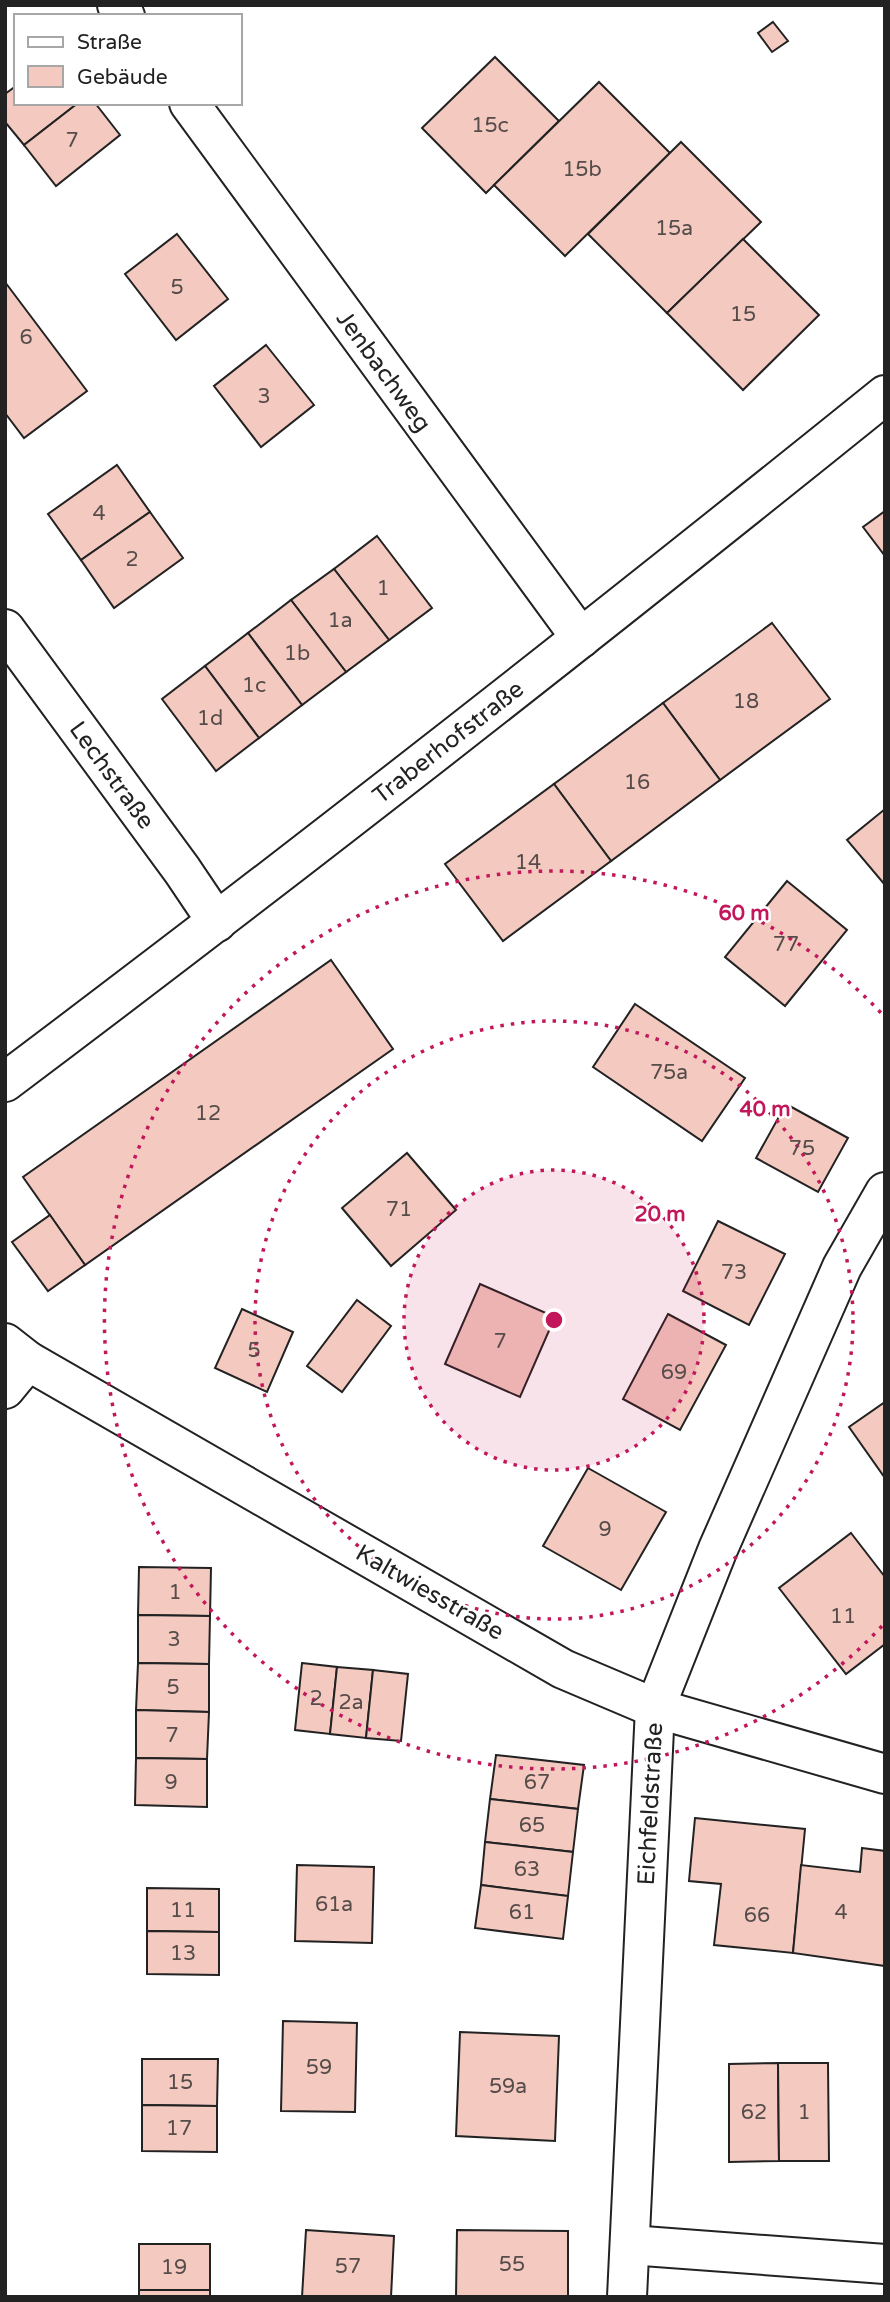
<svg xmlns="http://www.w3.org/2000/svg" width="890" height="2302" font-family="'Varela Round',sans-serif">
	<rect width="100%" height="100%" fill="#fff"/>
	<g fill="#f3c9c0" stroke="#222" stroke-width="2">
		<polygon points="773,22 788,41 772,52 758,33"/>
		<polygon points="495,57 559,121 486,193 422,128"/>
		<polygon points="599,82 670,153 565,256 494,185"/>
		<polygon points="16,86 16,103 78,103 24,145 5,122 5,94"/>
		<polygon points="78,103 95,103 120,135 56,186 24,145"/>
		<polygon points="681,142 761,222 667,313 588,234"/>
		<polygon points="177,234 228,299 176,340 125,274"/>
		<polygon points="743,239 819,315 743,390 667,313"/>
		<polygon points="5,282 87,391 24,438 5,413"/>
		<polygon points="266,345 314,405 261,447 214,386"/>
		<polygon points="117,465 150,512 81,560 48,514"/>
		<polygon points="885,511 885,556 863,527"/>
		<polygon points="150,512 183,558 114,608 81,560"/>
		<polygon points="377,536 432,608 389,640 334,569"/>
		<polygon points="334,569 389,640 346,672 291,600"/>
		<polygon points="291,600 346,672 302,705 248,633"/>
		<polygon points="772,623 830,699 720,780 663,703"/>
		<polygon points="248,633 302,705 259,738 205,666"/>
		<polygon points="205,666 259,738 216,771 162,699"/>
		<polygon points="663,703 720,780 611,861 554,784"/>
		<polygon points="554,784 611,861 503,941 445,864"/>
		<polygon points="885,809 885,885 847,840"/>
		<polygon points="787,881 847,930 785,1006 725,957"/>
		<polygon points="331,960 393,1049 85,1265 23,1177"/>
		<polygon points="635,1004 745,1078 702,1141 593,1067"/>
		<polygon points="786,1104 848,1138 818,1192 756,1158"/>
		<polygon points="407,1153 456,1210 391,1266 342,1208"/>
		<polygon points="50,1215 85,1265 48,1291 12,1242"/>
		<polygon points="718,1221 785,1254 749,1325 683,1291"/>
		<polygon points="480,1284 555,1317 520,1397 445,1364"/>
		<polygon points="357,1300 391,1326 342,1392 307,1366"/>
		<polygon points="242,1309 293,1332 267,1392 215,1368"/>
		<polygon points="668,1314 726,1345 680,1430 623,1399"/>
		<polygon points="885,1402 885,1478 849,1427"/>
		<polygon points="588,1468 666,1512 621,1590 543,1546"/>
		<polygon points="851,1533 885,1577 885,1644 846,1674 779,1588"/>
		<polygon points="139,1567 211,1568 210,1616 138,1615"/>
		<polygon points="138,1615 210,1616 209,1664 138,1663"/>
		<polygon points="138,1663 209,1664 209,1712 136,1710"/>
		<polygon points="302,1663 337,1667 330,1734 295,1730"/>
		<polygon points="337,1667 373,1670 366,1738 330,1734"/>
		<polygon points="373,1670 408,1674 401,1741 366,1738"/>
		<polygon points="136,1710 209,1712 207,1759 136,1758"/>
		<polygon points="496,1755 584,1765 578,1809 490,1799"/>
		<polygon points="136,1758 207,1759 207,1807 135,1805"/>
		<polygon points="490,1799 578,1809 573,1852 485,1842"/>
		<polygon points="695,1818 805,1829 793,1953 714,1945 721,1884 689,1881"/>
		<polygon points="485,1842 573,1852 568,1896 481,1885"/>
		<polygon points="862,1848 885,1851 885,1966 793,1953 801,1865 860,1872"/>
		<polygon points="297,1865 374,1867 372,1943 295,1941"/>
		<polygon points="481,1885 568,1896 563,1939 475,1928"/>
		<polygon points="147,1888 219,1889 219,1932 147,1931"/>
		<polygon points="147,1931 219,1932 219,1975 147,1974"/>
		<polygon points="283,2021 357,2023 355,2112 281,2111"/>
		<polygon points="460,2032 559,2036 555,2141 456,2136"/>
		<polygon points="142,2059 218,2059 217,2106 142,2105"/>
		<polygon points="778,2063 779,2161 729,2162 729,2064"/>
		<polygon points="778,2063 828,2063 829,2161 779,2161"/>
		<polygon points="142,2105 217,2106 217,2152 142,2151"/>
		<polygon points="306,2230 394,2236 391,2297 302,2297"/>
		<polygon points="457,2230 568,2231 568,2297 456,2297"/>
		<rect x="139" y="2244" width="71" height="46"/>
		<rect x="139" y="2290" width="71" height="7"/>
	</g>
	<g fill="none" stroke-linecap="round" stroke-linejoin="round">
		<defs>
			<g id="street">
				<polyline points="117,5 125,16"/>
				<polyline points="189,103 581,638"/>
				<polyline points="5,629 182,870 217,922"/>
				<path d="M5 1082C303 858 595 629 885 395"/>
				<polyline points="5,1343 28,1361 563,1669 655,1708 885,1774"/>
				<polyline points="5,1389 28,1361"/>
				<polyline points="630,2245 885,2264"/>
				<polyline points="627,2297 655,1708 718,1549 842,1267 885,1192"/>
			</g>
		</defs>
		<use href="#street" stroke="#222" stroke-width="42"/>
		<use href="#street" stroke="#fff" stroke-width="38"/>
	</g>
	<circle cx="554" cy="1320" r="150" fill="#c2185b" fill-opacity=".12"/>
	<g fill="none" stroke="#c2185b" stroke-width="3.5" stroke-dasharray="3.5 7">
		<circle cx="554" cy="1320" r="150"/>
		<circle cx="554" cy="1320" r="299"/>
		<path d="M882 1626A449 449 0 1 1 882 1014"/>
	</g>
	<g text-anchor="middle" stroke-width="5" stroke-linejoin="round" paint-order="stroke">
		<g font-size="21" fill="#564c4a">
			<text x="490" y="132">15c</text>
			<text x="72" y="147">7</text>
			<text x="582" y="176">15b</text>
			<text x="674" y="235">15a</text>
			<text x="177" y="294">5</text>
			<text x="743" y="321">15</text>
			<text x="26" y="344">6</text>
			<text x="264" y="403">3</text>
			<text x="99" y="520">4</text>
			<text x="132" y="566">2</text>
			<text x="383" y="595">1</text>
			<text x="340" y="627">1a</text>
			<text x="297" y="660">1b</text>
			<text x="254" y="692">1c</text>
			<text x="746" y="708">18</text>
			<text x="210" y="725">1d</text>
			<text x="637" y="789">16</text>
			<text x="528" y="869">14</text>
			<text x="786" y="951">77</text>
			<text x="669" y="1079">75a</text>
			<text x="208" y="1120">12</text>
			<text x="802" y="1155">75</text>
			<text x="399" y="1216">71</text>
			<text x="734" y="1279">73</text>
			<text x="500" y="1348">7</text>
			<text x="254" y="1357">5</text>
			<text x="674" y="1379">69</text>
			<text x="605" y="1536">9</text>
			<text x="175" y="1599">1</text>
			<text x="843" y="1623">11</text>
			<text x="174" y="1646">3</text>
			<text x="173" y="1694">5</text>
			<text x="316" y="1705">2</text>
			<text x="351" y="1709">2a</text>
			<text x="172" y="1742">7</text>
			<text x="171" y="1789">9</text>
			<text x="537" y="1789">67</text>
			<text x="532" y="1832">65</text>
			<text x="527" y="1876">63</text>
			<text x="334" y="1911">61a</text>
			<text x="183" y="1917">11</text>
			<text x="522" y="1919">61</text>
			<text x="841" y="1919">4</text>
			<text x="757" y="1922">66</text>
			<text x="183" y="1960">13</text>
			<text x="319" y="2074">59</text>
			<text x="180" y="2089">15</text>
			<text x="508" y="2093">59a</text>
			<text x="754" y="2119">62</text>
			<text x="804" y="2119">1</text>
			<text x="179" y="2135">17</text>
			<text x="512" y="2271">55</text>
			<text x="348" y="2273">57</text>
			<text x="174" y="2274">19</text>
		</g>
		<g font-size="24" fill="#222" stroke="#fff">
			<text transform="translate(384 371) rotate(54)" y="8">Jenbachweg</text>
			<text transform="translate(448 742) rotate(-38)" y="8">Traberhofstraße</text>
			<text transform="translate(112 775) rotate(54)" y="8">Lechstraße</text>
			<text transform="translate(430 1592) rotate(30)" y="8">Kaltwiesstraße</text>
			<text transform="translate(650 1804) rotate(-87)" y="8">Eichfeldstraße</text>
		</g>
	</g>
	<circle cx="554" cy="1320" r="10" fill="#c2185b" stroke="#fff" stroke-width="3.5"/>
	<g font-size="21" text-anchor="middle" font-weight="bold" fill="#c2185b" stroke="#fff" stroke-width="5" stroke-linejoin="round" paint-order="stroke">
		<text x="744" y="920">60 m</text>
		<text x="765" y="1116">40 m</text>
		<text x="660" y="1221">20 m</text>
	</g>
	<rect width="890" height="2302" fill="none" stroke="#222222" stroke-width="14"/>
	<rect x="14" y="14" width="228" height="91" fill="#ffffff" stroke="#a7a7a7" stroke-width="2"/>
	<rect x="28" y="37" width="35" height="10" fill="#ffffff" stroke="#a7a7a7" stroke-width="2"/>
	<text x="77" y="49" font-size="21" fill="#222222">Straße</text>
	<rect x="28" y="66" width="35" height="21" fill="#f3c9c0" stroke="#a7a7a7" stroke-width="2"/>
	<text x="77" y="84" font-size="21" fill="#222222">Gebäude</text>
</svg>
